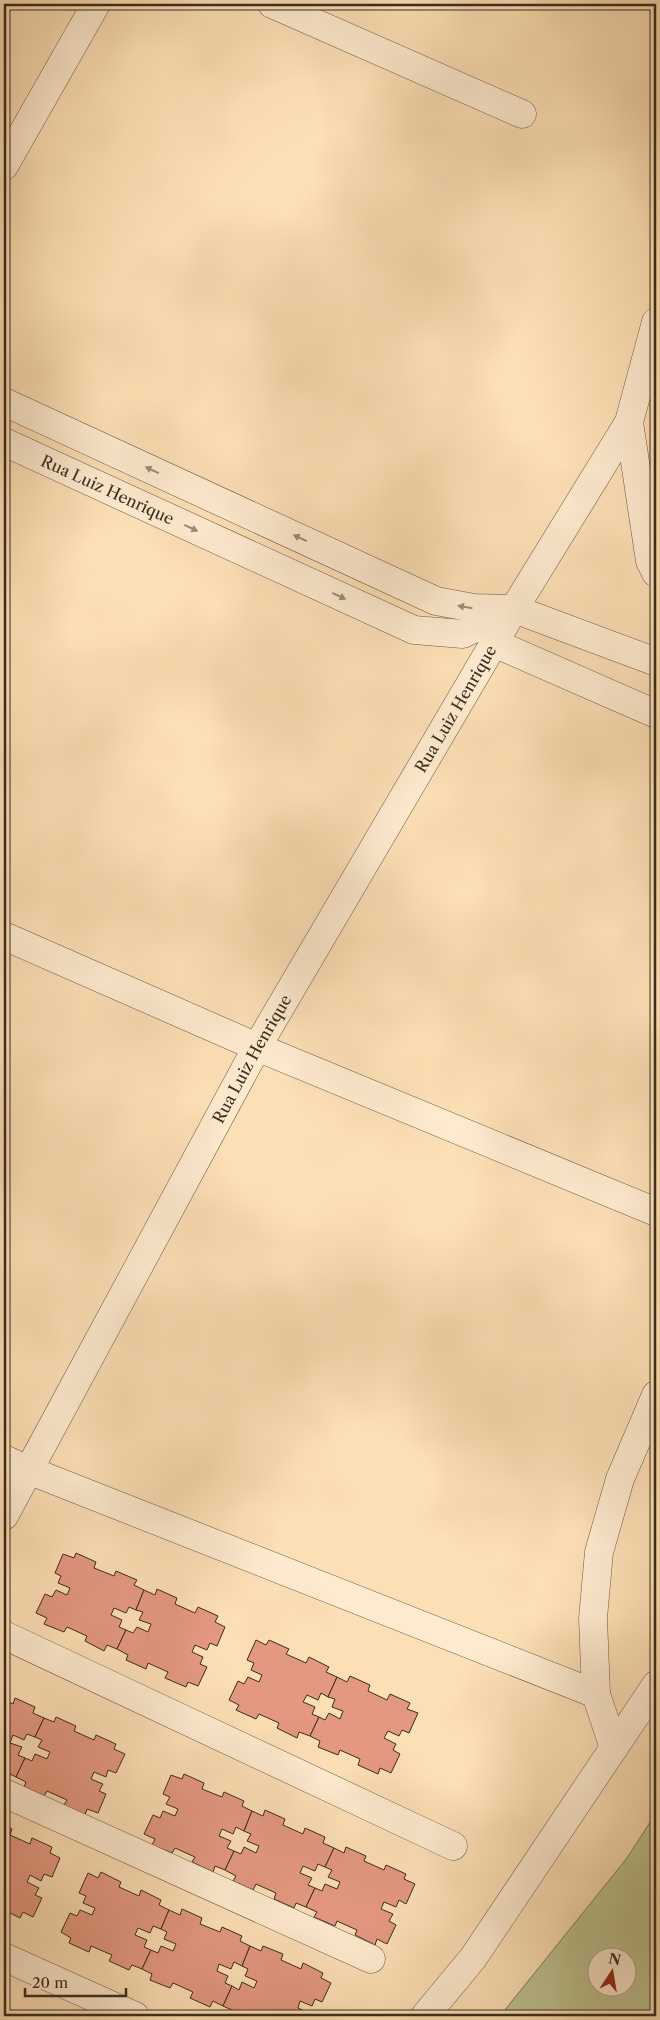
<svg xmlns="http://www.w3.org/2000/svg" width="660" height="2020" font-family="'Libre Caslon Text',serif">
	<rect width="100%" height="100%" fill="#fddfb5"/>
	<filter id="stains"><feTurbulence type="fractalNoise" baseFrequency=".004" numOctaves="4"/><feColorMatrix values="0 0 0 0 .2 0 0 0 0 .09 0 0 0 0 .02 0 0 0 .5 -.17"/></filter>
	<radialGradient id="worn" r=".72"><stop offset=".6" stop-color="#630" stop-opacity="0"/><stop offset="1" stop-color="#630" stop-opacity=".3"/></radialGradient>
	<path fill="#bdc290" stroke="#7b7758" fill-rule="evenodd" d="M656 1813V2016H500L627 1858ZM598 1958H628V1988H598Z"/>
	<g fill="#e49880" stroke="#392c1f">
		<polygon points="76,1553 96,1562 94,1568 114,1576 116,1571 137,1580 134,1585 144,1590 136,1610 129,1607 126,1613 114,1608 111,1615 122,1620 119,1627 126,1630 117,1649 107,1645 104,1651 85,1641 87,1636 67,1627 64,1632 44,1624 47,1618 36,1613 45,1594 52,1597 56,1590 67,1595 70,1588 58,1583 61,1576 55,1573 63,1554 74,1558"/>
		<polygon points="157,1589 177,1598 175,1604 195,1613 198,1607 218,1616 215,1622 225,1627 217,1646 210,1643 207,1650 195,1645 192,1652 203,1657 200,1664 207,1667 198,1686 188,1682 186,1687 165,1678 168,1672 148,1663 146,1669 126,1660 128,1655 117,1649 126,1630 133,1633 137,1627 148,1632 151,1624 139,1620 143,1612 136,1610 144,1590 155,1595"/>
		<polygon points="256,1640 266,1645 269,1640 289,1649 286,1654 306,1663 309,1657 329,1667 326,1672 337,1677 328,1697 321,1693 318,1700 307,1695 303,1702 315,1707 312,1714 319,1717 310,1736 299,1732 297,1738 277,1728 279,1723 259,1714 256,1719 236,1710 239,1705 229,1700 238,1681 244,1684 248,1677 259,1682 262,1675 251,1670 254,1663 247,1660"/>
		<polygon points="350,1676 370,1685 368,1691 387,1700 390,1694 410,1703 407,1709 418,1713 409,1733 402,1730 399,1736 388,1731 384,1738 396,1744 393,1750 400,1754 391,1773 380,1768 378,1774 358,1765 360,1759 340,1750 338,1755 318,1747 320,1741 310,1736 319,1717 325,1720 329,1713 340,1719 343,1711 332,1707 335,1699 328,1697 337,1677 347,1682"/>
		<polygon points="15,1698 35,1707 33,1713 44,1718 35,1737 27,1734 24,1740 13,1735 10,1743 22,1747 18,1755 25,1758 16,1777 6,1772 4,1776 4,1700 13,1704"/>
		<polygon points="56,1717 76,1726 74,1731 94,1740 96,1735 116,1744 114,1749 125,1754 116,1773 108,1770 106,1777 94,1772 91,1779 103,1784 99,1791 106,1794 98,1813 87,1809 85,1815 64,1805 67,1800 47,1791 44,1796 24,1787 26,1782 16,1777 25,1758 32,1761 35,1754 47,1759 50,1752 38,1747 42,1740 35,1737 44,1718 54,1722"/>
		<polygon points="184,1774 204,1783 202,1789 222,1797 224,1792 244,1801 242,1806 252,1811 244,1831 236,1827 233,1834 222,1829 219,1836 231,1841 227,1848 234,1851 225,1870 215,1866 213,1872 192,1862 195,1857 175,1848 172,1853 152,1845 155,1839 144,1834 153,1815 160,1818 163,1811 175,1816 178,1809 166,1804 170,1797 163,1794 171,1775 182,1779"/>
		<polygon points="265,1810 285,1819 283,1825 303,1834 305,1828 325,1837 323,1843 334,1848 325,1867 318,1864 315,1871 303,1866 300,1873 312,1878 308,1885 315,1888 306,1907 296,1903 294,1908 274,1899 276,1893 256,1884 253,1890 233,1881 236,1876 225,1870 234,1851 241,1854 244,1847 256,1853 259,1846 247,1841 251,1834 244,1831 252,1811 263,1816"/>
		<polygon points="4,1825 12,1829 10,1835 30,1844 32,1838 52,1847 50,1853 60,1858 52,1877 44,1874 41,1881 30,1875 27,1882 39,1888 35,1895 42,1898 33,1917 23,1912 20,1918 4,1910"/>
		<polygon points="346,1847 366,1856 364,1861 384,1870 386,1865 406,1874 404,1879 415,1884 406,1904 399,1900 396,1907 384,1902 381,1909 393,1914 389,1921 396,1925 387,1944 377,1939 375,1945 355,1935 357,1930 337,1921 335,1926 314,1917 317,1912 306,1907 315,1888 322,1891 325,1884 337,1889 340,1882 328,1877 332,1870 325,1867 334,1848 344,1853"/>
		<polygon points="101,1872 121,1882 119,1887 139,1896 141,1890 161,1900 159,1905 169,1910 161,1929 153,1926 150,1933 138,1928 135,1935 147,1940 144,1947 151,1950 142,1969 132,1965 129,1970 109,1961 112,1955 91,1946 89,1952 69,1943 71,1938 61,1932 70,1913 77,1916 80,1910 92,1915 95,1908 83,1903 86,1896 79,1893 88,1873 98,1878"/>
		<polygon points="182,1909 202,1918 200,1924 220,1932 222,1927 242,1936 240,1941 250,1946 242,1966 234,1962 231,1969 219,1964 217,1971 228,1976 225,1983 232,1986 223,2006 213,2001 210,2007 190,1998 193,1992 173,1983 170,1988 150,1980 152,1974 142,1969 151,1950 158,1953 161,1946 173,1951 176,1944 164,1939 167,1932 161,1929 169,1910 180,1915"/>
		<polygon points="250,1946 261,1951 263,1946 283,1954 281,1960 301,1969 303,1963 323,1973 321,1978 331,1983 322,2002 315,1999 312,2006 300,2001 298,2008 309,2013 308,2016 231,2016 234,2011 223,2006 232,1986 239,1990 242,1982 254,1988 257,1981 245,1976 248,1969 242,1966"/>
	</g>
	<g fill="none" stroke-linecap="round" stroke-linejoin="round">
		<defs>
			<g id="minor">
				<polyline points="272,4 522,114"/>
				<polyline points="4,166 96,4"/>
				<polyline points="4,402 436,601 474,608 514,609 656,662"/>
				<polyline points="629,422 650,561 656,573"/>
				<path id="s1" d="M4 442 414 630 463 634 510 611"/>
				<polyline points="494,643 656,714"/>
				<polyline points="4,936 257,1047 656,1212"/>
				<polyline points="4,1459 28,1470 596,1694"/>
				<path id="s2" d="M4 1516 257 1047 514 609 629 422 656 322"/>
				<polyline points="4,1635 453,1846"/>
				<polyline points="614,1748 596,1694 593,1618 599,1552 620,1479 656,1395"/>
				<polyline points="4,1793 371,1959"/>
				<polyline points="4,1957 135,2016"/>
				<polyline points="425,2016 473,1958 656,1685"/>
			</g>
		</defs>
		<use href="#minor" stroke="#6a5944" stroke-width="29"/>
		<use href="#minor" stroke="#feeacf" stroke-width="28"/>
	</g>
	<defs><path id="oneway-solid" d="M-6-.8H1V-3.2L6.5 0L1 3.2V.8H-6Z" transform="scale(1.25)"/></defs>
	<g fill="#9c8b77">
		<use href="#oneway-solid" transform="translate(152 470) rotate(-155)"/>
		<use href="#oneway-solid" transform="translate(191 528) rotate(25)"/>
		<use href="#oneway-solid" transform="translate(300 538) rotate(-155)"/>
		<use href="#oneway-solid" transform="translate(339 596) rotate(25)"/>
		<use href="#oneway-solid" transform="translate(465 607) rotate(-170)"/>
	</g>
	<g text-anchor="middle" stroke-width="4" stroke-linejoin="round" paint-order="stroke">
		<g font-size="16" fill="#392c1f" stroke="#feeacf">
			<text dy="6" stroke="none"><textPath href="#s1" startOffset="114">Rua Luiz Henrique</textPath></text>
			<text dy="6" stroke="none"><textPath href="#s2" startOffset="925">Rua Luiz Henrique</textPath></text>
			<text dy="6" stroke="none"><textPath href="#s2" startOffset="520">Rua Luiz Henrique</textPath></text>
		</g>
	</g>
	<rect width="660" height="2020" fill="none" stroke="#fddfb5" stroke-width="20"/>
	<rect x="5" y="5" width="650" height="2010" fill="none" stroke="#392c1f" stroke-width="2.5"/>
	<rect x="10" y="10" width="640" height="2000" fill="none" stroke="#392c1f"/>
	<g transform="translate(612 1972) rotate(12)"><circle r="24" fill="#feeacf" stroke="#af9e89"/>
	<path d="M0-4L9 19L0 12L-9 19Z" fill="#8f2418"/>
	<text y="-8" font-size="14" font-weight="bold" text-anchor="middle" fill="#392c1f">N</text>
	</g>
	<path d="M25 1988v8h101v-8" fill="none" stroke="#392c1f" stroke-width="2.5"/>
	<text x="32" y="1988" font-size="15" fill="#392c1f" stroke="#feeacf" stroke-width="4" paint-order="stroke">20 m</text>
	<rect width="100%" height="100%" filter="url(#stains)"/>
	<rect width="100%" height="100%" fill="url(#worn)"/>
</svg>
